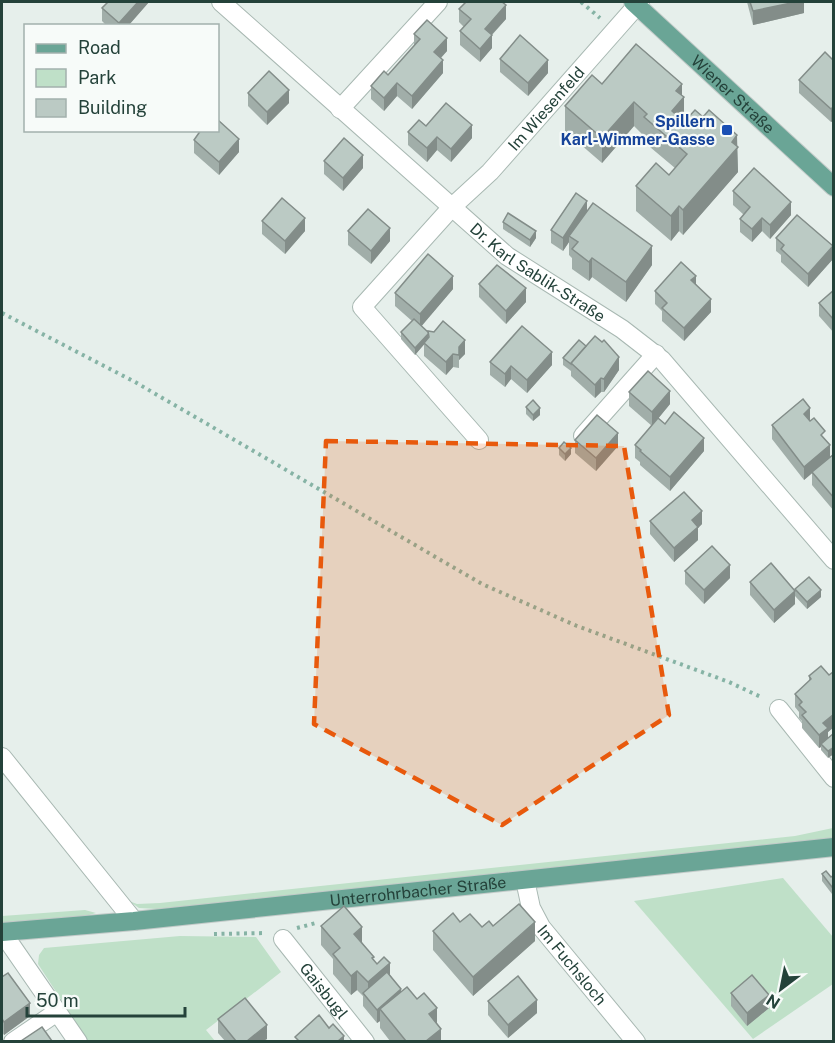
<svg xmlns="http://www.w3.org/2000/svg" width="835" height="1043" font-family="'Public Sans',sans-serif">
	<rect width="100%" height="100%" fill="#e6efeb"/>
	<g fill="#bfe0c8">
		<polygon points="833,828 833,839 157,909 139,908 129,901 137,904 160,903 795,836"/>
		<polygon points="783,878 833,937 833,984 753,1039 634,901"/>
		<polygon points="85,910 96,913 82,917 2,923 2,916"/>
		<polygon points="180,936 256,937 281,972 206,1030 215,1041 88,1041 38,964 39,955 44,948"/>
	</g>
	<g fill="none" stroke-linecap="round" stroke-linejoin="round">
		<defs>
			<g id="minor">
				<path id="s1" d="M221 2 507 256 622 329 662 360 834 560"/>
				<polyline points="340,109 438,2"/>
				<polyline points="583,436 656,354"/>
				<path id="s2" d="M479 440 362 307 452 207 490 172 640 2"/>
				<polyline points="779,709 834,778"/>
				<polyline points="2,757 134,921"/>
				<path id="s3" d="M525 880 531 908 541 927 636 1042"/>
				<polyline points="2,932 78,1042"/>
				<path id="s4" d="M283 939 365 1042"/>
				<polyline points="13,1042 57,1012"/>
			</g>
			<g id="major">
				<path id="s5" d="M633 2 834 187"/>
				<path id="s6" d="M2 932 134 921 834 847"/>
			</g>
		</defs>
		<use href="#minor" stroke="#a8b8b2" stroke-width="20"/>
		<use href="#major" stroke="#c2cac8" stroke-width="20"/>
		<g stroke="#86b3a5" stroke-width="4" stroke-dasharray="3 4.5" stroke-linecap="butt">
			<polyline points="581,2 600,18"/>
			<polyline points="2,313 135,382 482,584 577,626 729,682 763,698"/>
			<polyline points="297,928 316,923"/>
			<polyline points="214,934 266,933"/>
		</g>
		<use href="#minor" stroke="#fff" stroke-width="18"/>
		<use href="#major" stroke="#6aa596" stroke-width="18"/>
	</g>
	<g fill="#a1aea9">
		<polygon points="149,2 128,26 107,26 102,21 102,8"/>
		<polygon points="747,2 804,2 804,13 753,25"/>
		<polygon points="459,9 506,19 492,35 492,48 480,62 460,45 460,31 464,27 459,22"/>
		<polygon points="414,34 447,51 441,58 443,73 412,109 397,96 384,111 371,99 371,86 388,75 414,46"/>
		<polygon points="500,59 548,73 528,96 500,72"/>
		<polygon points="834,61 834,120 831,122 799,93 799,80"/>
		<polygon points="602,84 682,95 684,122 737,147 738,172 683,235 679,231 671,241 636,211 636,186 669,175 675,168 644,142 644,136 634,126 602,163 565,131 565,106"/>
		<polygon points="248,93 289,103 267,125 248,106"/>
		<polygon points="426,126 472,138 451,162 437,150 427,162 408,145 408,132"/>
		<polygon points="194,140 239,152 219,175 194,153"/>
		<polygon points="324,161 363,168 343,191 324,174"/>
		<polygon points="733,191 791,215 770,239 762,231 752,242 740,232 740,219 744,215 733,205"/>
		<polygon points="587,210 652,265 626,302 592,277 589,281 572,269 572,258 569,255 569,242 563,251 551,243 551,230"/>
		<polygon points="262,221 305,231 285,254 262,234"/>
		<polygon points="503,222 536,238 530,247 503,229"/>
		<polygon points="348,231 390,241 371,264 348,245"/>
		<polygon points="776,238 833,259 808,287 781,262 781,255 776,251"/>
		<polygon points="479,284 526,302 506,324 479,297"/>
		<polygon points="696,284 711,312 684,341 662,321 662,311 655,304 655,291"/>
		<polygon points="453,289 421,326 428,332 465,354 459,360 459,368 453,367 446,375 424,356 424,344 415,355 401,339 401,332 412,321 395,306 395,293"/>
		<polygon points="834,290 834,333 819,316 819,303"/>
		<polygon points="586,346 619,370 604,392 601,392 595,398 571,376 571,371 563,365 563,358"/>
		<polygon points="490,362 552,365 527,393 511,379 505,387 490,375"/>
		<polygon points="629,392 670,404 652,426 629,406"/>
		<polygon points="526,407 540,415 533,421 526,414"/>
		<polygon points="810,421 825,439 830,457 834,454 834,511 812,485 812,473 804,480 772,439 772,425"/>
		<polygon points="665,424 704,451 670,491 640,465 640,462 635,458 635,445"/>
		<polygon points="575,440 618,446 596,471 575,453"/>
		<polygon points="559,448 571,454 565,461 559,455"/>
		<polygon points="650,521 702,524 698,528 698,540 674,562 650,534"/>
		<polygon points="685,571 730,578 704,604 685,584"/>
		<polygon points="750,582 795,590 821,597 807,609 795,596 795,604 774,623 750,595"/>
		<polygon points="834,673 834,727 828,732 828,738 834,733 828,758 821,750 821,747 819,748 802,728 802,721 799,718 799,712 795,707 795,694 809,682 809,676 829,675"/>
		<polygon points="822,874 831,877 834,875 834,893 832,894 822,881"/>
		<polygon points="460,922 482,927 493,926 535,941 473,996 433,950 433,931"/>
		<polygon points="321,926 362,942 374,961 390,975 401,991 437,1023 441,1041 390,1041 380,1028 380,1021 377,1023 363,1006 363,996 357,990 351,995 333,974 333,959 321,945"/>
		<polygon points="2,977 30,1016 4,1035 2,1032"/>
		<polygon points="731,993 769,1008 747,1026 731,1006"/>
		<polygon points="488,1001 537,1013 508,1038 488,1015"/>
		<polygon points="218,1019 267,1039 263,1041 225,1041 218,1033"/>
	</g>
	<g fill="#838d89">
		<polygon points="138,2 149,2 128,26 119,26 119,23"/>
		<polygon points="796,2 804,2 804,13 753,25 753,11"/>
		<polygon points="506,5 506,19 485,42 485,29"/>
		<polygon points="492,35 492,48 480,62 480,49"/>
		<polygon points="447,38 447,51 434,65 434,52"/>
		<polygon points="443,60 443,73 412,109 412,96"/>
		<polygon points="548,60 548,73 528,96 528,83"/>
		<polygon points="397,83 397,96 384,111 384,98"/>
		<polygon points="682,84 682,99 684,97 684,122 672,111 676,91"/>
		<polygon points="289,90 289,103 267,125 267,112"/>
		<polygon points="634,102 634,126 602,163 602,138"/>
		<polygon points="834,106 834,120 831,122 831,109"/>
		<polygon points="472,125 472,138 451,162 451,149"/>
		<polygon points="737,135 738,172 683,235 683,210 732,142"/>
		<polygon points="437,137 437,150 427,162 427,148"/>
		<polygon points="239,139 239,152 219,175 219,162"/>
		<polygon points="363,155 363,168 343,191 343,178"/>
		<polygon points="587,201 587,214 569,236 569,242 563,251 563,238"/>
		<polygon points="791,202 791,215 770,239 770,225"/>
		<polygon points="679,206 679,231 671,241 671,216"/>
		<polygon points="305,218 305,231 285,254 285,241"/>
		<polygon points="762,218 762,231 752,242 752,229"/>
		<polygon points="390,228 390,241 371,264 371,251"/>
		<polygon points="536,231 536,238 530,247 530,240"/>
		<polygon points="652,246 652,265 626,302 626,282"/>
		<polygon points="833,246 833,259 808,287 808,274"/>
		<polygon points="592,258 592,277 589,281 589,262"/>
		<polygon points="453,276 453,289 420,328 420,314"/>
		<polygon points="696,276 696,289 691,280"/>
		<polygon points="526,288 526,302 506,324 506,311"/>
		<polygon points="711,299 711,312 684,341 684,328"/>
		<polygon points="428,333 428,340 415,355 415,348"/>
		<polygon points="465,340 465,354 459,360 459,347"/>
		<polygon points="552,352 552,365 527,393 527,380"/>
		<polygon points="453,354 453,367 446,375 446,362"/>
		<polygon points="619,357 619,370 604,392 604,379"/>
		<polygon points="511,366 511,379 505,387 505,374"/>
		<polygon points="601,378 601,392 595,398 595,385"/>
		<polygon points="670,391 670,404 652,426 652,412"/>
		<polygon points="540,408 540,415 533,421 533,415"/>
		<polygon points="810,408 810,421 804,414"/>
		<polygon points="618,433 618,446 596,471 596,458"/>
		<polygon points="704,438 704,451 670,491 670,477"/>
		<polygon points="830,445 830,458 804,480 804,467"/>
		<polygon points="571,448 571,454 565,461 565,454"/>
		<polygon points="702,511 702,524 698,528 698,540 674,562 674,548 692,520"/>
		<polygon points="730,565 730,578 704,604 704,590"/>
		<polygon points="821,590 821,597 807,609 807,602"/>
		<polygon points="795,591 795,604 774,623 774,610"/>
		<polygon points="834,714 834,727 828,732 828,741 821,744 821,747 819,748 819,735 823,723"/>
		<polygon points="834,747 834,754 828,758 828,751"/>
		<polygon points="535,922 535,941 473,996 473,977"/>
		<polygon points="362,927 362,946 354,934"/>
		<polygon points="390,963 390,983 368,999 368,982"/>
		<polygon points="357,971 357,990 351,995 351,976"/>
		<polygon points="401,989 401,1002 380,1009 380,1021 377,1023 377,1010"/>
		<polygon points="769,995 769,1008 747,1026 747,1013"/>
		<polygon points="537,1000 537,1013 508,1038 508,1025"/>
		<polygon points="30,1003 30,1016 4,1035 4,1022"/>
		<polygon points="437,1008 437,1027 429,1014"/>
		<polygon points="267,1025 267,1039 263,1041 247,1041"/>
		<polygon points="441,1029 441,1041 426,1041"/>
		<polygon points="344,1036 344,1041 338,1041"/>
	</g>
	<g fill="#bbcac4" stroke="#838d89" stroke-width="1.5">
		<polygon points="108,2 138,2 119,23 102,8"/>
		<polygon points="466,2 502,2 506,5 485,29 492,35 480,49 460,31 471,19 459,9"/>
		<polygon points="750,2 796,2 753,11"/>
		<polygon points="427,20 447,38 434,52 443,60 412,96 397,83 384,98 371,86 384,71 388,75 420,39 414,34"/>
		<polygon points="520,35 548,60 528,83 500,59"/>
		<polygon points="636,44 682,84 676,91 684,97 672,111 684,122 695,110 703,117 709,110 737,135 732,142 738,147 683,210 679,206 671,216 636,186 656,163 669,175 687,154 644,117 647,114 634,102 602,138 565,106 592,75 602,84"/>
		<polygon points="825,52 834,61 834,106 831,109 799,80"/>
		<polygon points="269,71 289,90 267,112 248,93"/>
		<polygon points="446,103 472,125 451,149 437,137 427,148 408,132 419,120 426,126"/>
		<polygon points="218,120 239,139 219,162 194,140 201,130 218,130"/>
		<polygon points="344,138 363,155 343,178 324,161"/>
		<polygon points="754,168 791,202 770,225 762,218 752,229 740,219 750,207 733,191"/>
		<polygon points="576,193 587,201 563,238 551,230"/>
		<polygon points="282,198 305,218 285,241 262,221"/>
		<polygon points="593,203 652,246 626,282 592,258 589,262 572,249 578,242 569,236"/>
		<polygon points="368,209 390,228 371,251 348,231"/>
		<polygon points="508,213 536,231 530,240 503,222"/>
		<polygon points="797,215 833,246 808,274 781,249 784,245 776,238"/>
		<polygon points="428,254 453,276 420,314 395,293"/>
		<polygon points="681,262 696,276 691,280 711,299 684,328 662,308 667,303 655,291"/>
		<polygon points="497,265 526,288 506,311 479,284"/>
		<polygon points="834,290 834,320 819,303"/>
		<polygon points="414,319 429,333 415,348 401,332"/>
		<polygon points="443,321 465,340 459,347 459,355 453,354 446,362 424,343 429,337 428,331 434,332"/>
		<polygon points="522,326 552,352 527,380 511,366 505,374 490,362"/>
		<polygon points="595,336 602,342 604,340 619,357 604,379 601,378 595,385 571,363"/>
		<polygon points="579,340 586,346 571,363 571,364 563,358"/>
		<polygon points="648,371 670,391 652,412 629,392"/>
		<polygon points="803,399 810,408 804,414 810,421 814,418 825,431 821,435 830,445 804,467 772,425"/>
		<polygon points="533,400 540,408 533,415 526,407"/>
		<polygon points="674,412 704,438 670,477 640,451 641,450 635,445 658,418 665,424"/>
		<polygon points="597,415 618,433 596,458 575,440"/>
		<polygon points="564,442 571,448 565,454 559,448"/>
		<polygon points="834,454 834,498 812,472"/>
		<polygon points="684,492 702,511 692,520 698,527 674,548 650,521"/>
		<polygon points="712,546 730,565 704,590 685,571"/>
		<polygon points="771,563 795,591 774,610 750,582"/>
		<polygon points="809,577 821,590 807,602 795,589"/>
		<polygon points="821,666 829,675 833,672 834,673 834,714 823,723 828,728 819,735 802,715 806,712 799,705 802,702 795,694 811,679 809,676"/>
		<polygon points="834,733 834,747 828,751 821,744"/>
		<polygon points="826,871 831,877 834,875 834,886 832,887 822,874"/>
		<polygon points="519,904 535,922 473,977 433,931 453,913 460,922 470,914 482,927 489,921 493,926"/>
		<polygon points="344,906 362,927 354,934 374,957 372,958 377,964 384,957 390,963 368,982 357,971 351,976 333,954 340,948 321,926"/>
		<polygon points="387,972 401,989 377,1010 363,993"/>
		<polygon points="8,973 30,1003 4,1022 2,1019 2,977"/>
		<polygon points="752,975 769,995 747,1013 731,993"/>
		<polygon points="518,976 537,1000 508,1025 488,1001"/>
		<polygon points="407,987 417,999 424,993 437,1008 429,1014 441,1029 426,1041 406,1041 380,1009"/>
		<polygon points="245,998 267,1025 247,1041 236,1041 218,1019"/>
		<polygon points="319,1015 329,1028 333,1024 344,1036 338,1041 299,1041 295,1037"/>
		<polygon points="42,1027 52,1041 21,1041"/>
	</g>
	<path fill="#e8590c" fill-opacity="0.2" stroke="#e8590c" stroke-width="4.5" stroke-dasharray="12 8" stroke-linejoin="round" d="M326 441 624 446 669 715 502 825 314 724Z"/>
	<rect fill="#1a4fb4" stroke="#f7fbf9" stroke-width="2" x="721" y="124" width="12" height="12" rx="3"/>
	<g text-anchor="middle" stroke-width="4.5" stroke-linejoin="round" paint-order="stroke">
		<g font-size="16" fill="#24423a" stroke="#f7fbf9">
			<text dy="6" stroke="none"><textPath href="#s5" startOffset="136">Wiener Straße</textPath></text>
			<text dy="6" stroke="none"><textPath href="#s2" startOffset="448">Im Wiesenfeld</textPath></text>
			<text dy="6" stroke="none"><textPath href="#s1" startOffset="417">Dr. Karl Sablik-Straße</textPath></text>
			<text dy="6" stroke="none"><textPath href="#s6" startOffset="418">Unterrohrbacher Straße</textPath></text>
			<text dy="6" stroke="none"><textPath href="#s3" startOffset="99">Im Fuchsloch</textPath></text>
			<text dy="6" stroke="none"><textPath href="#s4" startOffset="66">Gaisbugl</textPath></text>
		</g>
		<g font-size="16" font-weight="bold" fill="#164399" stroke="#f7fbf9" text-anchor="end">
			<text x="715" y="127">Spillern<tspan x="715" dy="18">Karl-Wimmer-Gasse</tspan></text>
		</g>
	</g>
	<rect width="835" height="1043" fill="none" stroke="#24423a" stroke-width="6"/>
	<rect x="24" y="24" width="195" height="108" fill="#f7fbf9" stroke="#a3b1ad" stroke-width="1.5"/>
	<rect x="36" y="44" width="30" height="9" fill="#6aa596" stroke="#a3b1ad" stroke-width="1.5"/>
	<text x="78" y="54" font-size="18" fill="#24423a">Road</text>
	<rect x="36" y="69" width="30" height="18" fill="#bfe0c8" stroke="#a3b1ad" stroke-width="1.5"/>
	<text x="78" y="84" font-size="18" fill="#24423a">Park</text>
	<rect x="36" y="99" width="30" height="18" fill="#bbcac4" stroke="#a3b1ad" stroke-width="1.5"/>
	<text x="78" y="114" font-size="18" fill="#24423a">Building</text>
	<g transform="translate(781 989) rotate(212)" stroke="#f7fbf9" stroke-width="4.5" paint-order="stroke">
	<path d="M0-4.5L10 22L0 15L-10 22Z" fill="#24423a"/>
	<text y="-9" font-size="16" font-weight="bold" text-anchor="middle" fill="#24423a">N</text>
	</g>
	<path d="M27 1007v9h158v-9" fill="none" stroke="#24423a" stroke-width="3"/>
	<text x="36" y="1007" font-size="18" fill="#24423a" stroke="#f7fbf9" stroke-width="4.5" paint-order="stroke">50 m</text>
</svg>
